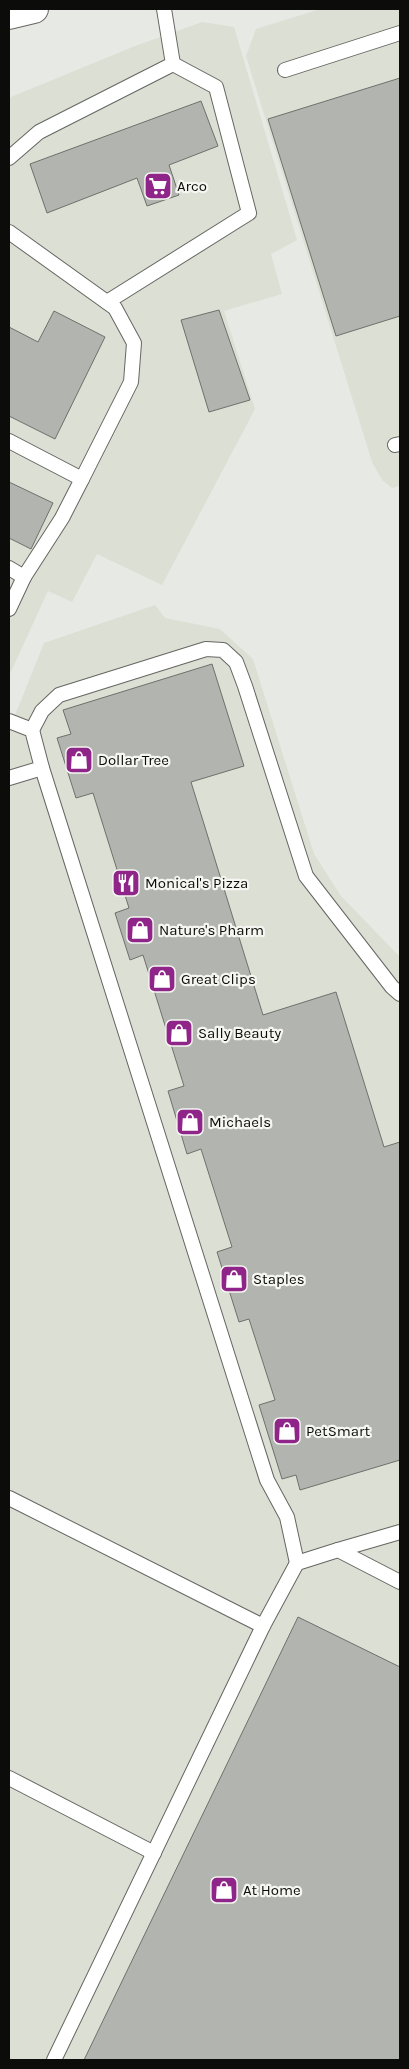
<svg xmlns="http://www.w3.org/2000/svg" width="409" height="2069" font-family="Karla,sans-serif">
	<rect width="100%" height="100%" fill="#e7e9e4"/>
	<g fill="#dcdfd3">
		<polygon points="320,9 400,9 400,486 392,488 382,480 372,462 246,56 256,29"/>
		<polygon points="202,22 234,27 297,240 271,254 282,294 224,311 255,409 162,585 97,554 72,602 48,591 9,676 9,100 11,97 135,46"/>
		<polygon points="155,605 165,618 220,629 253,659 314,854 341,896 400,957 400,2060 9,2060 9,730 44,643"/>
	</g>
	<g fill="#b2b4af" stroke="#6f706c">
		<polygon points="400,78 400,316 336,336 268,119"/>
		<polygon points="201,101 218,146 169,165 179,195 147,206 137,178 47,213 30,164"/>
		<polygon points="219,310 250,400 209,412 181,320"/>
		<polygon points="54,311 105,337 55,439 9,416 9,327 38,342"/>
		<polygon points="9,482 53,503 31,549 9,538"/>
		<polygon points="212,664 244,766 191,782 263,1015 336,992 384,1147 400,1142 400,1460 300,1490 296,1475 282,1479 259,1405 275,1400 249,1319 239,1322 217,1252 232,1247 201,1149 187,1154 168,1091 184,1086 143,955 130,960 115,913 129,908 93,793 76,798 57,738 71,734 63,710"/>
		<polygon points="298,1617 400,1667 400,2060 84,2060"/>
	</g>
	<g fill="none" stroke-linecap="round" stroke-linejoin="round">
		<defs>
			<g id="lane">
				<polyline points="285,70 400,33"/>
				<polyline points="9,158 39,132 173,64 164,9"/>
				<polyline points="9,232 115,308 134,343 131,382 82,479 9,441"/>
				<polyline points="107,302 249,213 216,87 173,64"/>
				<polyline points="395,445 400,444"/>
				<polyline points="9,568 24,577 62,518 82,479"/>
				<polyline points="9,609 24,577"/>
				<polyline points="9,721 32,730 42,768 9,778"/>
				<polyline points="32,730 42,711 59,695 206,649 223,650 236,662 245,686 306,876 392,987 400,994"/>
				<polyline points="42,768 267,1480 287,1517 297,1563"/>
				<polyline points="9,1498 263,1626"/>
				<polyline points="338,1550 400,1532"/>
				<polyline points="9,1778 154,1853"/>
				<polyline points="54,2060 263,1626 297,1563 338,1550 400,1582"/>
			</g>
			<polyline id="primary" points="9,15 34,9"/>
		</defs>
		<use href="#lane" stroke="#656662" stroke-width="16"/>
		<use href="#primary" stroke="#656662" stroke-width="30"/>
		<use href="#lane" stroke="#fff" stroke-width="14"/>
		<use href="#primary" stroke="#fff" stroke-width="28"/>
	</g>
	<defs>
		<symbol id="supermarket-square" viewBox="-11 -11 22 22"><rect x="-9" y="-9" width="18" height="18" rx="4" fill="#8f2589" stroke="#f5f6f1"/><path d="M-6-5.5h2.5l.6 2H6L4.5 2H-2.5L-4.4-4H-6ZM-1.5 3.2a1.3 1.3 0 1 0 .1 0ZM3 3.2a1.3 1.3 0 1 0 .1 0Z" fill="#fff"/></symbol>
		<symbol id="shop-square" viewBox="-11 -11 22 22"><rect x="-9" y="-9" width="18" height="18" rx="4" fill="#8f2589" stroke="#f5f6f1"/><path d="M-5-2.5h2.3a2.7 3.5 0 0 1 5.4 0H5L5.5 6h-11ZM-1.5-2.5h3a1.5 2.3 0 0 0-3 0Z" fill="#fff"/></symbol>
		<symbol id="restaurant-square" viewBox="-11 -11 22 22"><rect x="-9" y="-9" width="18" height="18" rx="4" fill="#8f2589" stroke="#f5f6f1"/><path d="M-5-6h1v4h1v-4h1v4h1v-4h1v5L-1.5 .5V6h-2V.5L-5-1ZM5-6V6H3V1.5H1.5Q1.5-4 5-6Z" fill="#fff"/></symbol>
	</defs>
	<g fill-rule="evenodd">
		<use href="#supermarket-square" x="142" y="170" width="32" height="32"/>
		<use href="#shop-square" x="63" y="744" width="32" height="32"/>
		<use href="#restaurant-square" x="110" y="867" width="32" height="32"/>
		<use href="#shop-square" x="124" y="914" width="32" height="32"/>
		<use href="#shop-square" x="146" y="963" width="32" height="32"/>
		<use href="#shop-square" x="163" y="1017" width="32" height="32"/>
		<use href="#shop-square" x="174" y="1106" width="32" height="32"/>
		<use href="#shop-square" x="218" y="1263" width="32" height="32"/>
		<use href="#shop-square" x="271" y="1415" width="32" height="32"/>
		<use href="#shop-square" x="208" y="1874" width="32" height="32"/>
	</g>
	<g text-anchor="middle" stroke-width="4.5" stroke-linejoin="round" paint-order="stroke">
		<g font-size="15" fill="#0c0d0b" stroke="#f5f6f1" text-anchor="start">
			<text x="177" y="191">Arco</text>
			<text x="98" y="765">Dollar Tree</text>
			<text x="145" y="888">Monical's Pizza</text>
			<text x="159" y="935">Nature's Pharm</text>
			<text x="181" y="984">Great Clips</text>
			<text x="198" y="1038">Sally Beauty</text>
			<text x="209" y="1127">Michaels</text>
			<text x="253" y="1284">Staples</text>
			<text x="306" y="1436">PetSmart</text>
			<text x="243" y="1895">At Home</text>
		</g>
	</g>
	<rect width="409" height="2069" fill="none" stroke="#0c0d0b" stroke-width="20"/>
</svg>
